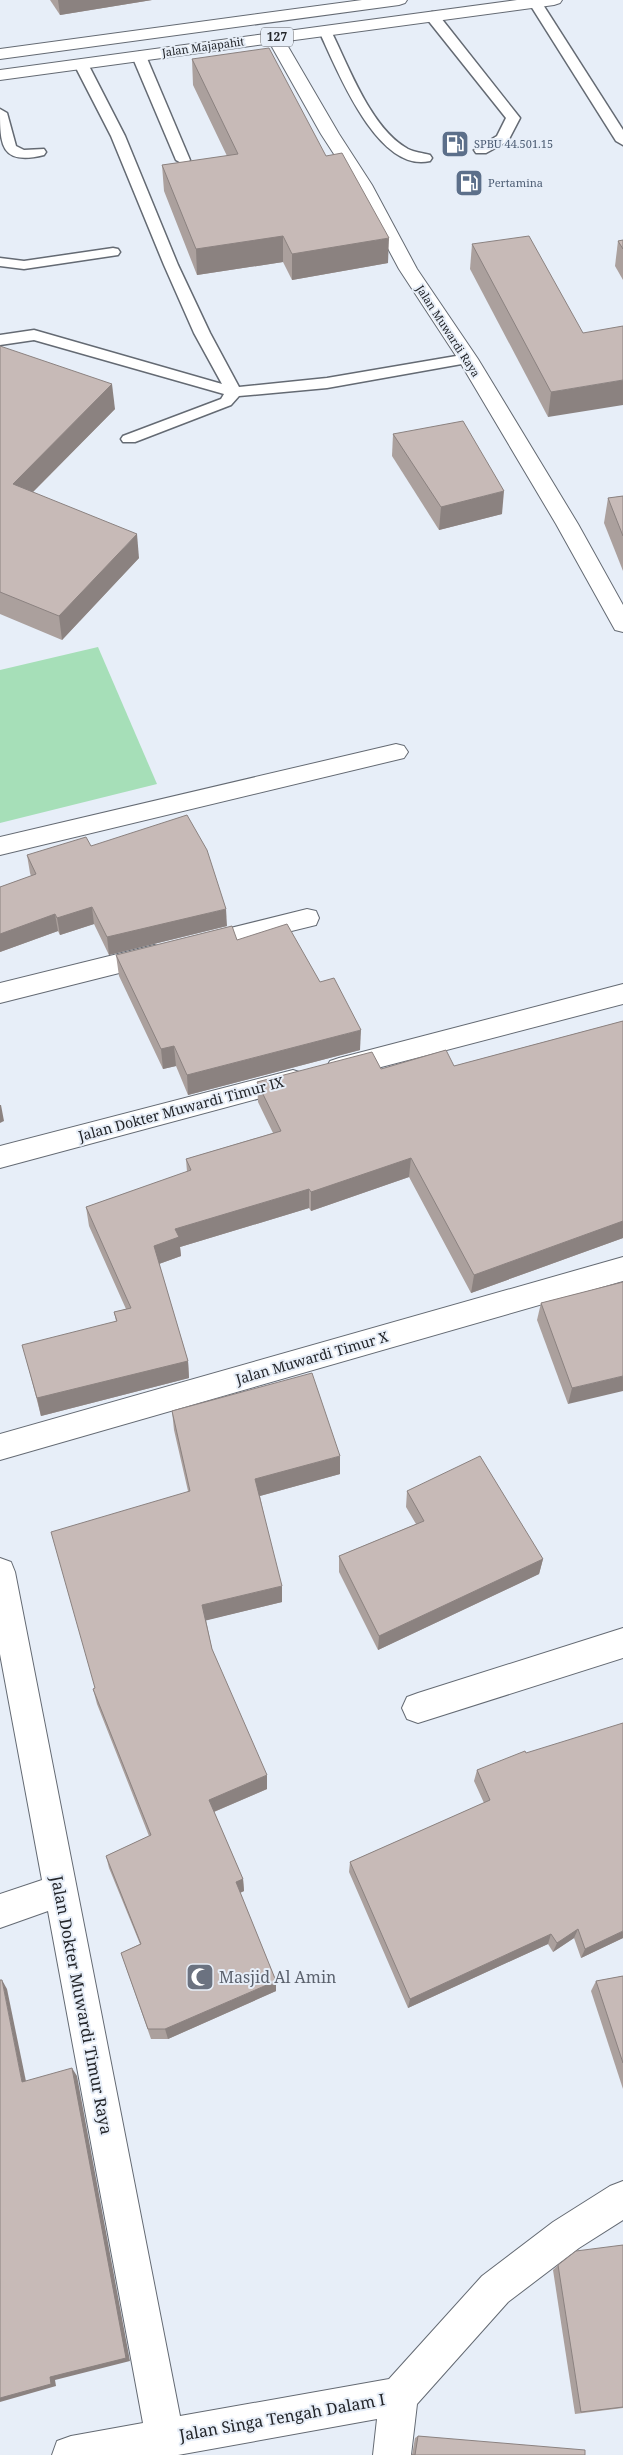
<svg xmlns="http://www.w3.org/2000/svg" width="623" height="2455" font-family="'Noto Serif',serif">
	<rect width="100%" height="100%" fill="#e7eef8"/>
	<polygon fill="#a6dfb8" points="98,647 157,784 0,823 0,670"/>
	<g fill="none" stroke-linecap="round" stroke-linejoin="round">
		<defs>
			<g id="lane">
				<polygon points="530,0 540,0 623,130 623,145 616,141 529,3"/>
				<polygon points="432,12 437,13 520,118 508,141 486,153 476,153 474,150 497,136 506,118 427,19 426,16"/>
				<path d="M325 27 331 31C349 67 371 129 408 149 414 152 423 153 430 155L432 158 430 161C377 174 336 67 319 31Z"/>
				<polygon points="139,52 146,56 190,160 188,163 183,164 176,160 132,56"/>
				<polygon points="81,60 88,64 125,136 178,265 210,333 239,387 327,378 468,354 476,359 473,362 327,388 239,396 231,405 135,442 123,442 121,439 123,436 221,399 224,394 34,340 0,345 0,335 34,330 222,384 194,333 164,265 111,136 74,64"/>
				<path d="M0 109 7 113 16 146 24 150 44 149 46 152 44 155C0 166 0 144 0 109Z"/>
				<polygon points="113,248 118,249 120,252 118,255 24,269 0,266 0,258 24,261"/>
			</g>
			<g id="street">
				<polygon points="275,33 281,34 283,38 339,134 372,185 417,269 478,359 578,524 623,605 623,632 615,630 556,524 458,359 399,269 354,185 321,134 267,38 269,34"/>
				<polygon points="396,744 404,746 408,752 404,758 0,855 0,837"/>
				<polygon points="307,909 316,911 319,918 316,925 198,954 189,952 186,945 189,938 198,936"/>
				<polygon points="154,945 163,948 167,955 163,962 0,1003 0,983"/>
				<polygon points="623,984 623,1004 339,1078 330,1075 326,1068 330,1061 339,1058"/>
				<polygon points="293,1070 302,1073 306,1080 302,1087 0,1168 0,1146"/>
				<polygon points="623,1257 623,1281 0,1460 0,1434"/>
				<polygon points="0,1558 11,1562 15,1572 180,2416 389,2379 482,2276 553,2222 610,2186 623,2181 623,2220 579,2248 508,2302 417,2404 411,2455 373,2455 377,2419 178,2455 52,2455 57,2441 71,2436 143,2423 48,1911 0,1928 0,1894 42,1880 0,1654"/>
				<polygon points="623,1628 623,1658 418,1723 407,1719 402,1708 407,1697 418,1693"/>
			</g>
			<g id="primary">
				<polygon points="362,0 407,0 405,3 399,5 0,59 0,49"/>
				<polygon points="517,0 562,0 560,3 554,5 0,80 0,70"/>
			</g>
		</defs>
		<use href="#lane" stroke="#646a73" stroke-width="3"/>
		<use href="#street" stroke="#646a73" stroke-width="2"/>
		<use href="#primary" stroke="#646a73" stroke-width="2"/>
		<use href="#lane" fill="#fff" fill-rule="evenodd"/>
		<use href="#street" fill="#fff" fill-rule="evenodd"/>
		<use href="#primary" fill="#fff" fill-rule="evenodd"/>
	</g>
	<g fill="#aba09d">
		<polygon points="50,0 152,0 60,15"/>
		<polygon points="192,59 326,156 388,263 292,280 283,262 197,275 164,191 162,165 227,156 193,85"/>
		<polygon points="623,240 623,280 615,266 618,241"/>
		<polygon points="472,244 583,333 548,417 470,269"/>
		<polygon points="0,346 115,409 33,492 139,558 62,640 0,614"/>
		<polygon points="393,434 502,514 439,530 392,456"/>
		<polygon points="623,496 623,571 604,523 608,498"/>
		<polygon points="91,846 227,926 109,955 94,924 60,935 58,931 0,952 0,887 31,876 30,873 27,855"/>
		<polygon points="237,940 360,1050 188,1095 176,1066 163,1069 119,976 116,955"/>
		<polygon points="623,1021 623,1238 471,1293 409,1177 311,1211 309,1208 180,1247 181,1256 159,1264 188,1361 189,1378 41,1416 27,1362 116,1321 114,1312 126,1309 89,1226 86,1207 187,1172 186,1159 273,1133 258,1102 257,1082 381,1069 454,1066"/>
		<polygon points="623,1282 568,1404 537,1320 541,1303"/>
		<polygon points="172,1411 340,1474 260,1496 282,1602 206,1620 212,1649 267,1789 214,1812 243,1879 244,1891 240,1893 276,1981 276,1991 168,2039 151,2039 121,1953 140,1944 109,1868 106,1856 149,1836 97,1704 93,1689 95,1688 188,1491 174,1430"/>
		<polygon points="407,1491 543,1559 539,1574 378,1650 339,1572 339,1556 416,1524 406,1507"/>
		<polygon points="477,1770 623,1938 581,1958 574,1938 553,1952 548,1944 408,2008 349,1872 350,1862 484,1803 474,1781"/>
		<polygon points="623,1976 623,2089 591,1991 596,1981"/>
		<polygon points="623,2245 623,2408 575,2414 553,2270 558,2265"/>
		<polygon points="418,2436 585,2455 412,2455 415,2438"/>
	</g>
	<g fill="#8b8280">
		<polygon points="58,0 152,0 60,15"/>
		<polygon points="283,236 283,262 197,275 196,249"/>
		<polygon points="389,238 388,263 292,280 292,254"/>
		<polygon points="623,380 623,405 548,417 551,392"/>
		<polygon points="112,384 115,409 17,508 13,484"/>
		<polygon points="504,491 502,514 439,530 441,507"/>
		<polygon points="137,534 139,558 62,640 59,616"/>
		<polygon points="92,907 94,924 60,935 57,918"/>
		<polygon points="226,909 227,926 109,955 107,937"/>
		<polygon points="55,914 58,931 0,952 0,934"/>
		<polygon points="361,1030 360,1050 188,1095 187,1075"/>
		<polygon points="174,1046 176,1066 163,1069 161,1049"/>
		<polygon points="0,1105 1,1105 4,1121 0,1123"/>
		<polygon points="411,1158 409,1177 311,1211 311,1192"/>
		<polygon points="309,1189 309,1208 180,1247 181,1256 156,1265 154,1246 175,1229"/>
		<polygon points="623,1221 623,1238 471,1293 474,1275"/>
		<polygon points="188,1361 189,1378 41,1416 37,1398"/>
		<polygon points="623,1376 623,1391 568,1404 572,1388"/>
		<polygon points="340,1456 340,1474 256,1497 255,1479"/>
		<polygon points="543,1559 539,1574 378,1650 379,1636"/>
		<polygon points="282,1586 282,1602 204,1621 202,1605"/>
		<polygon points="267,1775 267,1789 211,1813 209,1800"/>
		<polygon points="243,1879 244,1891 237,1894 236,1882"/>
		<polygon points="578,1929 574,1938 553,1952 557,1943"/>
		<polygon points="623,1931 623,1938 581,1958 585,1949"/>
		<polygon points="551,1934 548,1944 408,2008 410,1999"/>
		<polygon points="2,1980 7,1989 28,2091 22,2082"/>
		<polygon points="276,1981 276,1991 168,2039 165,2029"/>
		<polygon points="72,2068 77,2076 130,2361 55,2380 56,2386 0,2402 0,2398 50,2377"/>
	</g>
	<g fill="#c7bab7" stroke="#8b8280">
		<polygon points="269,48 326,156 342,153 389,238 292,254 283,236 196,249 162,165 238,154 192,59"/>
		<polygon points="529,236 583,333 623,326 623,380 551,392 472,244"/>
		<polygon points="623,240 623,249 618,241"/>
		<polygon points="0,346 112,384 13,484 137,534 59,616 0,592"/>
		<polygon points="463,421 504,491 441,507 393,434"/>
		<polygon points="623,496 623,536 608,498"/>
		<polygon points="187,815 207,850 226,909 107,937 92,907 57,918 55,914 0,934 0,887 36,874 27,855 86,837 91,846"/>
		<polygon points="287,924 320,982 334,978 361,1030 187,1075 174,1046 161,1049 116,955 232,926 237,940"/>
		<polygon points="623,1021 623,1221 474,1275 411,1158 311,1192 309,1189 175,1229 179,1237 154,1246 188,1361 37,1398 22,1345 117,1321 114,1312 131,1308 86,1207 191,1170 186,1159 281,1131 257,1082 372,1052 381,1069 446,1050 454,1066"/>
		<polygon points="623,1282 623,1376 572,1388 541,1303"/>
		<polygon points="312,1373 340,1456 255,1479 282,1586 202,1605 212,1649 267,1775 209,1800 243,1879 236,1882 276,1981 165,2029 148,2029 121,1953 141,1944 106,1856 151,1835 93,1689 95,1688 51,1532 190,1491 172,1411"/>
		<polygon points="480,1456 543,1559 379,1636 339,1556 424,1521 407,1491"/>
		<polygon points="623,1723 623,1931 585,1949 578,1929 557,1943 551,1934 410,1999 350,1862 490,1800 477,1770 525,1751 526,1753"/>
		<polygon points="623,1976 623,2063 596,1981"/>
		<polygon points="0,1980 2,1980 22,2082 72,2068 126,2358 50,2377 51,2384 0,2398"/>
		<polygon points="623,2245 623,2407 581,2412 558,2265 576,2251"/>
		<polygon points="418,2436 585,2450 585,2455 411,2455 415,2455"/>
	</g>
	<defs>
		<symbol id="fuel-square" viewBox="-11 -11 22 22"><rect x="-9" y="-9" width="18" height="18" rx="4" fill="#5c6f8a" stroke="#e7eef8"/><path d="M-5.5-6h7V0h2V4h1.3V-2.5L3-4.5l.8-.8L6-3V5H2.5V1h-1V6h-7ZM-4.2-4.7v3.2H.2V-4.7Z" fill="#fff"/></symbol>
		<symbol id="mosque-square" viewBox="-11 -11 22 22"><rect x="-9" y="-9" width="18" height="18" rx="4" fill="#6b7280" stroke="#e7eef8"/><path d="M3.5-4.9A6 6 0 1 0 3.5 4.9A5 5 0 1 1 3.5-4.9Z" fill="#fff"/></symbol>
	</defs>
	<g fill-rule="evenodd">
		<use href="#fuel-square" x="439" y="128" width="32" height="32"/>
		<use href="#fuel-square" x="453" y="167" width="32" height="32"/>
		<use href="#mosque-square" x="184" y="1961" width="32" height="32"/>
	</g>
	<g text-anchor="middle" stroke-width="4" stroke-linejoin="round" paint-order="stroke">
		<g font-size="11" fill="#232529" stroke="#e7eef8">
			<text transform="translate(203 47) rotate(-8)" y="4">Jalan Majapahit</text>
			<text transform="translate(448 331) rotate(57)" y="4">Jalan Muwardi Raya</text>
		</g>
		<g font-size="11" fill="#4e5e75" stroke="#e7eef8" text-anchor="start">
			<text x="474" y="148">SPBU 44.501.15</text>
			<text x="488" y="187">Pertamina</text>
		</g>
		<rect fill="#e7eef8" stroke="#5e6167" stroke-width="1" x="261" y="27.5" width="32" height="19" rx="4"/>
		<g font-size="12" font-weight="bold" fill="#232529">
			<text x="277" y="41">127</text>
		</g>
		<g font-size="14" fill="#232529" stroke="#e7eef8">
			<text transform="translate(181 1109) rotate(-15)" y="5">Jalan Dokter Muwardi Timur IX</text>
			<text transform="translate(312 1358) rotate(-16)" y="5">Jalan Muwardi Timur X</text>
		</g>
		<g font-size="16" fill="#5b616d" stroke="#e7eef8" text-anchor="start">
			<text x="219" y="1983">Masjid Al Amin</text>
		</g>
		<g font-size="16" fill="#232529" stroke="#e7eef8">
			<text transform="translate(82 2005) rotate(79)" y="6">Jalan Dokter Muwardi Timur Raya</text>
			<text transform="translate(282 2417) rotate(-10)" y="6">Jalan Singa Tengah Dalam I</text>
		</g>
	</g>
</svg>
